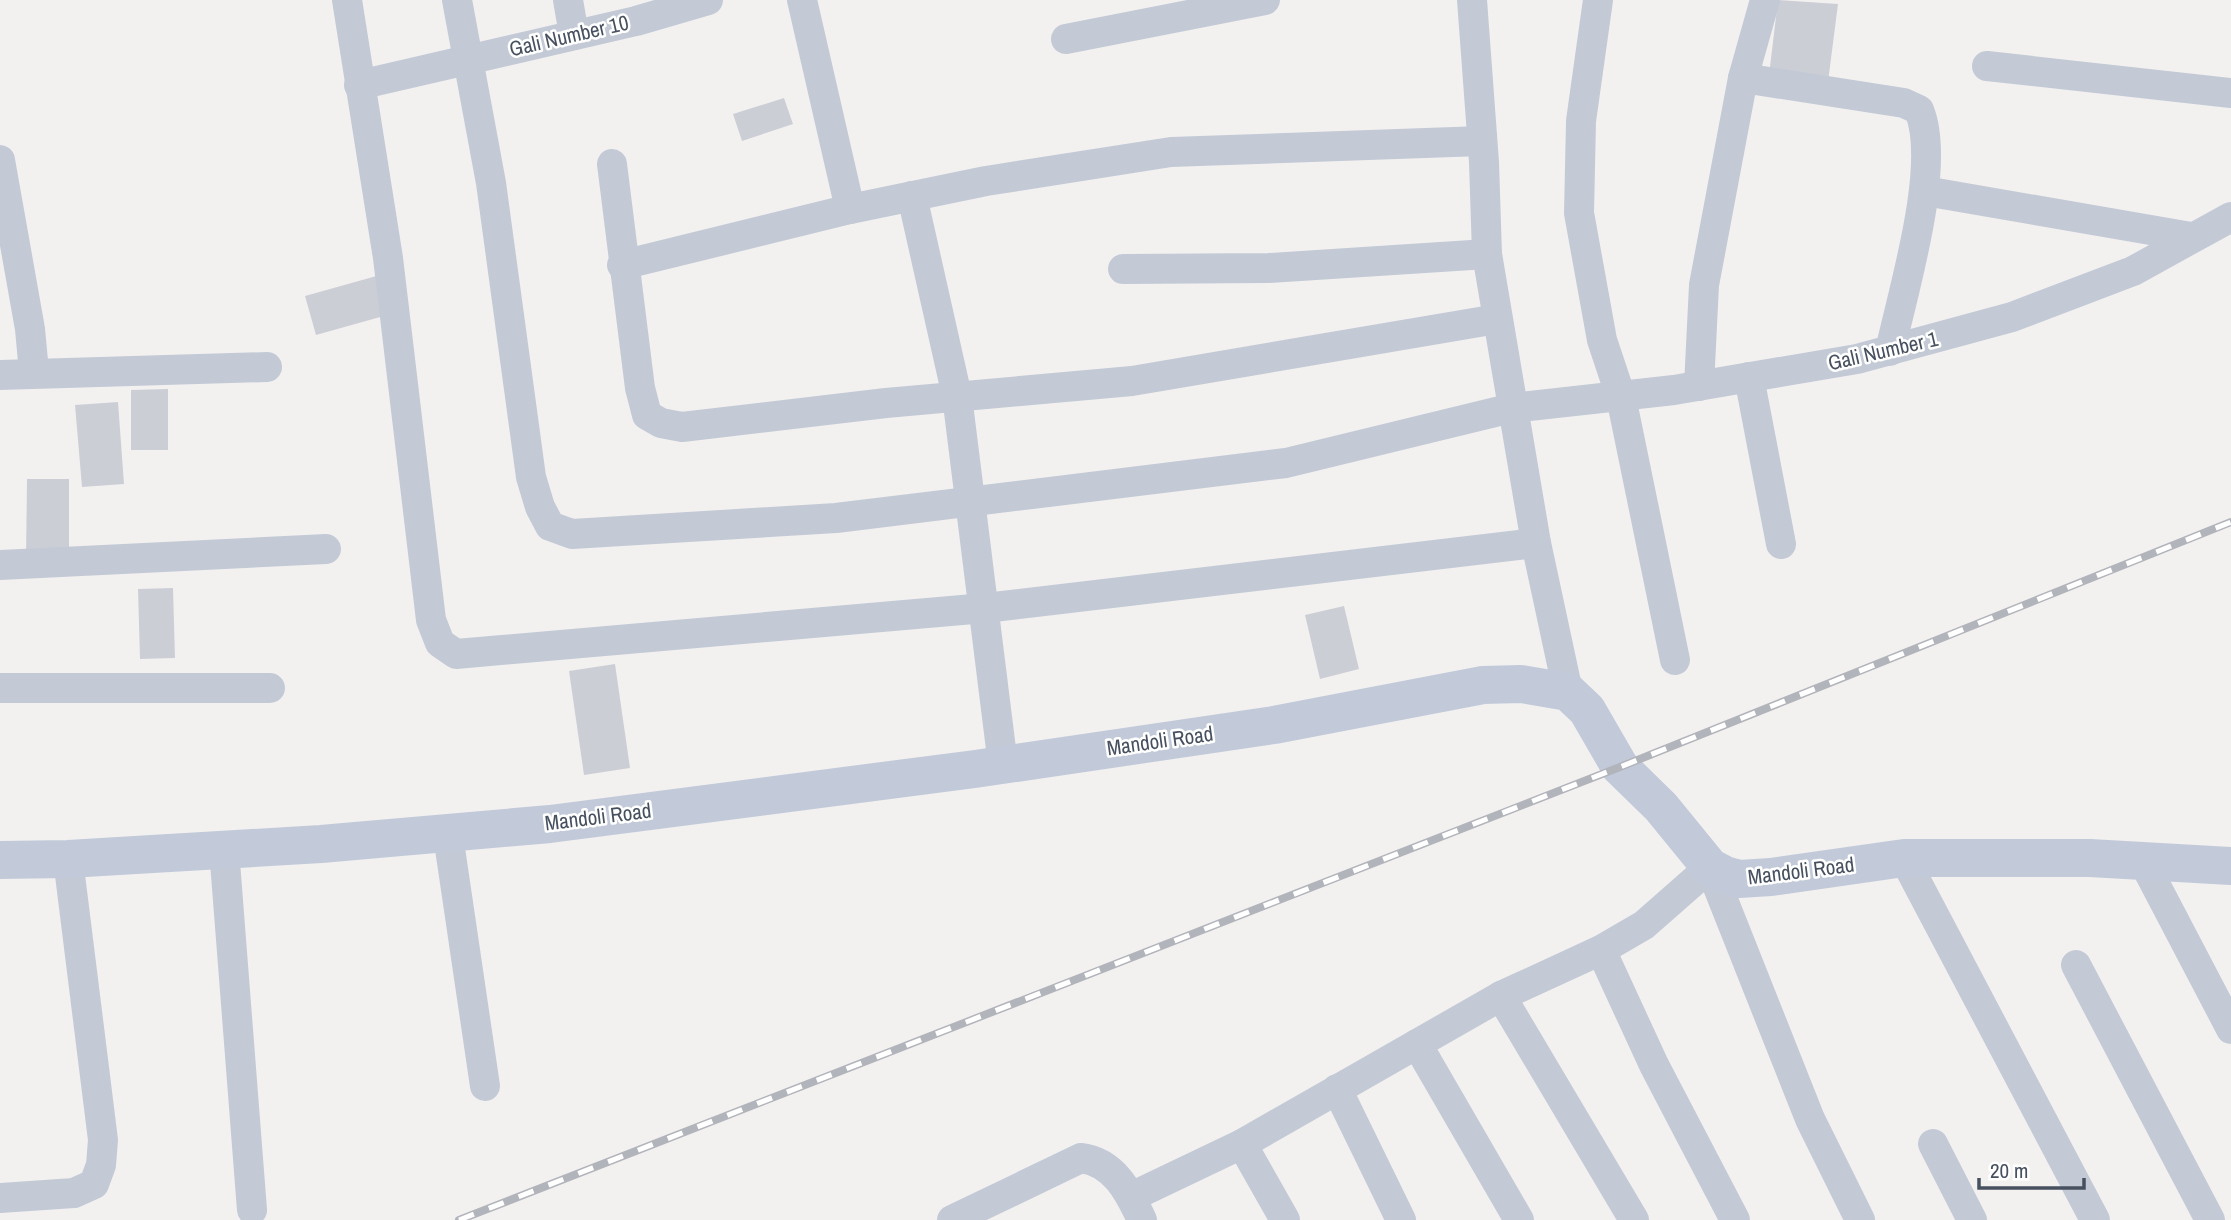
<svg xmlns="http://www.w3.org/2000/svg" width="2231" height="1220" font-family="'Archivo Narrow',sans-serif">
	<rect width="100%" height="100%" fill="#f3f1f0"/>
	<g fill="#ccced6">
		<polygon points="1778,0 1838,4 1828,82 1769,75"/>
		<polygon points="784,98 793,124 742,141 733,114"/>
		<polygon points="380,275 391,314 316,335 305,296"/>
		<polygon points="168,389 168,450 131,450 131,390"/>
		<polygon points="118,402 124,484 82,487 75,405"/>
		<polygon points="27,479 69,479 69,558 26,558"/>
		<polygon points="173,588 175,658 140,659 138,589"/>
		<polygon points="1344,606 1359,669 1320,679 1305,615"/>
		<polygon points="615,664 630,768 584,775 569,671"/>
	</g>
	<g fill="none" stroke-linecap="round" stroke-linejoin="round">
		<g stroke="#c3cad6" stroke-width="30">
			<polyline points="347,0 388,258 431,620 440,643 456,654 985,608 1536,543"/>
			<polyline points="457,0 491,183 531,477 540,507 550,526 572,534 836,518 1286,463 1512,408 1674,390 1857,359 2012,317 2133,271 2231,217"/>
			<polyline points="568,0 574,35"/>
			<polyline points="802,0 850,209"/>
			<polyline points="1472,0 1484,162 1487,254 1536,543 1568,692"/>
			<polyline points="1598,0 1581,121 1579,213 1602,340 1621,397 1675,660"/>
			<polyline points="1066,39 1265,0"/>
			<polyline points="1987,66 2231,93"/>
			<path d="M1743 78 1904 103 1919 110C1942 165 1903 291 1890 351"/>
			<polyline points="359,85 636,21 708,0"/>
			<polyline points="0,160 30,329 34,372"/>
			<polyline points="612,164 640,388 647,415 661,423 682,427 886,403 1132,381 1497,319"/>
			<polyline points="1925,191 2191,237"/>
			<polyline points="912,196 957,396 1003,765"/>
			<polyline points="622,265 850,209 986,181 1171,152 1482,141"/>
			<polyline points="1123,269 1269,268 1487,254"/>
			<polyline points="0,375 267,367"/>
			<polyline points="1749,377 1781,544"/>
			<polyline points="1699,386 1704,285 1743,78 1765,0"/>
			<polyline points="0,565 326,549"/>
			<polyline points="0,688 270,688"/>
			<polyline points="448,835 485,1086"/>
			<polyline points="224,849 252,1210"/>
			<polyline points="1904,858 2095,1220"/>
			<polyline points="2143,861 2231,1029"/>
			<polyline points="1601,950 1654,1065 1735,1220"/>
			<polyline points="2076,965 2210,1220"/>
			<polyline points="1501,996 1634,1220"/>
			<polyline points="1417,1044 1519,1220"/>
			<polyline points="1337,1089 1401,1220"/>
			<polyline points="1242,1144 1285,1220"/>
			<polyline points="1933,1144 1972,1220"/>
			<polyline points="1131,1197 1242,1144 1501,996 1601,950 1644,925 1710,867 1810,1119 1860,1220"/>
			<polyline points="0,1198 74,1193 94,1184 101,1165 103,1140 68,859"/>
			<path d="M952 1220 1081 1158C1114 1162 1129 1192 1142 1220"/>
		</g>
		<polyline stroke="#c2cada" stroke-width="38" points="0,860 68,859 321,844 550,824 975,769 1274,725 1483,685 1521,684 1568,692 1587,710 1620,767 1661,807 1710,867 1725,875 1739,879 1771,877 1904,858 2090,858 2231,866"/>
		<defs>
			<polyline id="rail" points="459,1220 1620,767 2231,522"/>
		</defs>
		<use href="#rail" stroke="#b2b4bb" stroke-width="8"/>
		<use href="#rail" stroke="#fff" stroke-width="5" stroke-dasharray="16" stroke-linecap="butt"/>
	</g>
	<g text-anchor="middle" stroke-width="5" stroke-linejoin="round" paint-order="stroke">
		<g font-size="21" fill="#47505f" stroke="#fff">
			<text transform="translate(569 36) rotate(-13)" y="7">Gali Number 10</text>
			<text transform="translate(1883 351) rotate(-13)" y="7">Gali Number 1</text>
			<text transform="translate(1160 741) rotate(-8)" y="7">Mandoli Road</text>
			<text transform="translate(598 817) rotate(-7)" y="7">Mandoli Road</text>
			<text transform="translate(1801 871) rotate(-7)" y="7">Mandoli Road</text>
		</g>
	</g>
	<path d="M1979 1178v10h105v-10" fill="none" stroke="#47505f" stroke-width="3.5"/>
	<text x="1990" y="1178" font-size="21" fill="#47505f" stroke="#ffffff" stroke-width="5" paint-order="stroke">20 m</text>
</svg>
